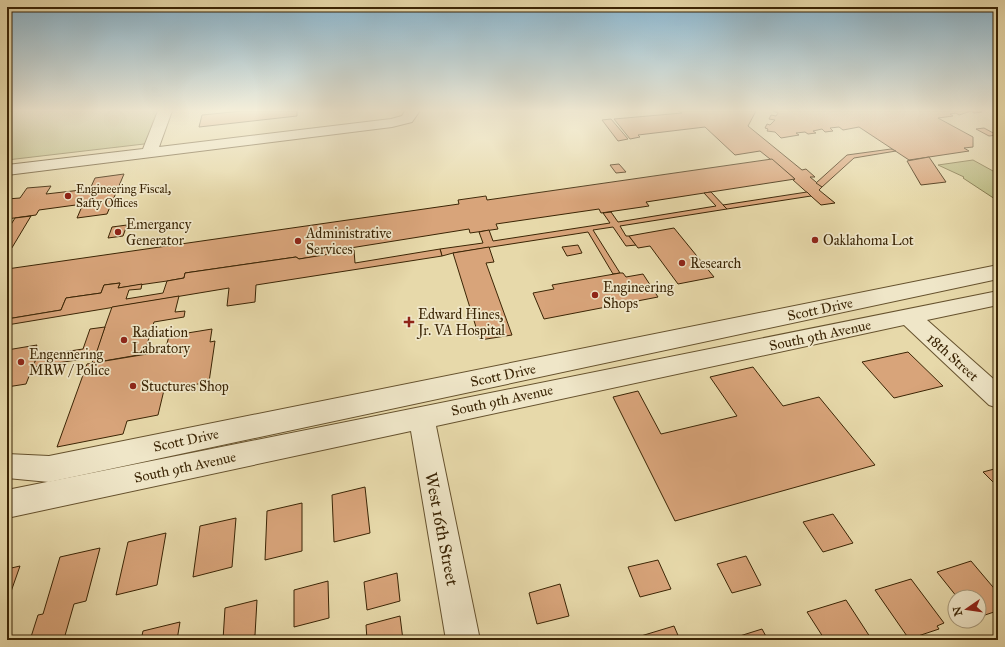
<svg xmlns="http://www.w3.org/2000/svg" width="1005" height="647" font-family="'IM FELL Great Primer',serif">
	<rect width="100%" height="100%" fill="#e7d9aa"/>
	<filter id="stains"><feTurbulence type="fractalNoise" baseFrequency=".005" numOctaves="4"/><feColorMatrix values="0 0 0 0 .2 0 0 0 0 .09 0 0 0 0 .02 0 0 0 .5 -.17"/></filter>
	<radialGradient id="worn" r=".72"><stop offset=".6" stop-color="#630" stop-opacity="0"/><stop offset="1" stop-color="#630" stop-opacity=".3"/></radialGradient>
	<g fill="#bdbd84" stroke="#7c7144">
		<polygon points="13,111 161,111 150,139 144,144 7,160 7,118"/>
		<polygon points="973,160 993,171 998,172 998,201 963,178 964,177 938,165"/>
	</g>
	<g fill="#d8a47a" stroke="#3b2505">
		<polygon points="242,111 297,111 297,116 199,127 202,115"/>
		<polygon points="678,111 756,111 748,126 802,170 806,169 815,177 810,177 822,187 819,190 835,203 821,205 793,180 795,179 760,151 735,155 705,127 638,135 640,137 630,139 614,119 682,113"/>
		<polygon points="773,111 980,111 982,112 974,113 971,111 959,115 956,113 950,114 953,116 938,118 973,137 973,147 964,148 969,151 909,160 859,127 843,130 839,127 830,128 833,131 825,132 822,129 813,131 816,133 808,134 805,132 796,133 799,135 781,138 775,132 767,131 768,129 765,128 767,124 770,125 775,120 769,119 771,115 776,116 778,113"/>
		<polygon points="611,119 628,139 618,141 602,120"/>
		<polygon points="984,128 997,135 989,136 976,129"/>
		<polygon points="891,149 896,151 854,158 822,187 816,183 847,155"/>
		<polygon points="929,157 946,182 921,185 907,161"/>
		<polygon points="772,159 795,179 646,202 649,206 601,213 599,209 496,224 498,229 470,233 469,229 344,249 344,252 299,259 296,257 185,273 184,278 167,281 118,288 120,283 104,285 101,293 66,298 61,310 7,319 7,269 459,204 458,200 486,196 487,200"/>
		<polygon points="619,164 626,172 616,173 610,165"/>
		<polygon points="124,174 107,214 77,218 83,204 39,210 36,215 7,219 7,199 20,198 27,188 51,186 46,194 90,189 95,178"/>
		<polygon points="711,192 727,209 620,226 626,236 629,236 636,245 626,246 613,227 593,230 620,273 613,274 588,232 453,253 442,256 440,249 483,243 479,232 489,230 493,241 610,223 603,213 611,212 618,222 716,206 704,193"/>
		<polygon points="807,192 811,196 727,209 723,205"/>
		<polygon points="31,216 7,256 7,231 15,218"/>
		<polygon points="127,225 123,236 108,238 112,227"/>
		<polygon points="674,228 714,277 678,284 650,246 638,248 629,236"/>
		<polygon points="578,245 582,253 567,256 562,247"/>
		<polygon points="489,247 494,262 486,263 512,335 480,340 453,253"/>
		<polygon points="440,249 442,256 256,285 255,302 227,306 229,288 7,325 7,319 61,310 66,298 101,293 104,285 120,283 118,288 142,284 141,289 129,290 126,299 163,293 167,281 184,278 185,273 296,257 299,259 354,250 355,263"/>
		<polygon points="620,273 623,273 626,277 643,274 658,297 544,319 533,293 554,289 552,285"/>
		<polygon points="179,296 175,312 185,311 184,317 154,322 144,354 92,363 112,307"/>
		<polygon points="105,327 95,357 33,367 37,356 83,349 90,329"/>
		<polygon points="212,329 210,342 215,341 209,382 164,390 158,415 127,421 123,434 57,447 87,364 165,351 169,336"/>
		<polygon points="37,345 31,358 37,356 26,384 7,387 7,350"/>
		<polygon points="908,352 943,386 894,398 862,362"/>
		<polygon points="753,367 783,406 819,397 875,465 675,521 613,397 638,391 661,434 737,416 710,377"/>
		<polygon points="998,468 998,487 983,472"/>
		<polygon points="365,487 370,533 334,542 332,495"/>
		<polygon points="302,503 302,551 265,560 267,511"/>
		<polygon points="833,514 853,543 823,552 803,522"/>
		<polygon points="236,518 232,567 193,577 200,526"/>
		<polygon points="166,533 157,585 116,595 128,542"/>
		<polygon points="100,548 86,601 74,604 64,639 30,640 38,615 43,614 60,557"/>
		<polygon points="746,556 761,585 732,593 717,564"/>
		<polygon points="658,560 671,589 640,597 628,567"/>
		<polygon points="971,561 998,593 998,605 993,607 997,611 979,617 979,597 957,597 937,572"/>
		<polygon points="20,566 7,603 7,569"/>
		<polygon points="397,573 400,601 367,610 364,582"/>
		<polygon points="911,579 944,623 937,626 939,629 909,639 875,590"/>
		<polygon points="328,581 329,618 294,627 294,590"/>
		<polygon points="560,584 569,616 537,624 529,593"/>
		<polygon points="257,600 255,635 238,640 223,640 225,608"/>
		<polygon points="846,600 872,640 825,640 807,612"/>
		<polygon points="400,616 403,640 367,640 366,625"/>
		<polygon points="180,622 177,640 141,640 143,631"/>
		<polygon points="674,626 680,640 631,639"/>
		<polygon points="762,629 768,640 727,640"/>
	</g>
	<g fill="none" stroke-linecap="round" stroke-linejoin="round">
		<defs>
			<g id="minor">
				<polygon points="158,111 172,111 159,147 391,119 402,116 405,111 419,111 419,112 412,122 392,127 7,175 7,165 143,149"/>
				<polygon points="998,265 998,279 49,482 7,478 7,454 49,456"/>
				<polygon points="998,291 998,305 927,320 998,383 998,408 989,405 904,325 436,426 480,640 446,640 411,431 7,518 7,490"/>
			</g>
		</defs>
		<use href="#minor" stroke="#66522e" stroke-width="2"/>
		<use href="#minor" fill="#efe6c8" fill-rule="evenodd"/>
	</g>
	<linearGradient id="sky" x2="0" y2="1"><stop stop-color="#88b6d1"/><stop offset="0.55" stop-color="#f4eed9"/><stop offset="1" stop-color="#f4eed9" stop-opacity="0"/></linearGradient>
	<rect width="1005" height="201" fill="url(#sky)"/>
	<g fill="#8f2418" stroke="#efe6c8" stroke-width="1.5">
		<circle cx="68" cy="196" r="4"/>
		<circle cx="118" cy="232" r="4"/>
		<circle cx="815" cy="240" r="4"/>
		<circle cx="298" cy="241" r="4"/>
		<circle cx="682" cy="263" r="4"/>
		<circle cx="595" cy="295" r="4"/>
		<path d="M407 316h4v4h4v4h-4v4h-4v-4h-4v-4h4z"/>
		<circle cx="124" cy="340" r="4"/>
		<circle cx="21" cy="362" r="4"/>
		<circle cx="133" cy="386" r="4"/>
	</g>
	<g text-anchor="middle" stroke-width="3.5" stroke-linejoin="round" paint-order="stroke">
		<g font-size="12" fill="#3b2505" stroke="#efe6c8" text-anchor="start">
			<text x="76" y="193">Engineering Fiscal,<tspan x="76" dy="14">Safty Offices</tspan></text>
		</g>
		<g font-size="14" fill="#3b2505" stroke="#efe6c8" text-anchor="start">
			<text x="126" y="229">Emergancy<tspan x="126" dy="16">Generator</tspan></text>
			<text x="306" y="238">Administrative<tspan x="306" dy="16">Services</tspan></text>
			<text x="823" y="245">Oaklahoma Lot</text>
			<text x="690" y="268">Research</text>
			<text x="603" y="292">Engineering<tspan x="603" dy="16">Shops</tspan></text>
			<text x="418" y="319">Edward Hines,<tspan x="418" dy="16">Jr. VA Hospital</tspan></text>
			<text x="132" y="337">Radiation<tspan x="132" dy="16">Labratory</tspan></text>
			<text x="29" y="359">Engennering<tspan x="29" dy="16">MRW / Police</tspan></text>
			<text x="141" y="391">Stuctures Shop</text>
		</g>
		<g font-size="14" fill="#3b2505" stroke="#efe6c8">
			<text transform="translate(820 309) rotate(-12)" y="5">Scott Drive</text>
			<text transform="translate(820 335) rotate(-12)" y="5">South 9th Avenue</text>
			<text transform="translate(953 357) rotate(42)" y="5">18th Street</text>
			<text transform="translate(503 375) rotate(-12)" y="5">Scott Drive</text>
			<text transform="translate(502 400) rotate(-12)" y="5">South 9th Avenue</text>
			<text transform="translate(186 440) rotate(-12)" y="5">Scott Drive</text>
			<text transform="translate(185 467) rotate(-12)" y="5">South 9th Avenue</text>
		</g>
		<g font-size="17" fill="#3b2505" stroke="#efe6c8">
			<text transform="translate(442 529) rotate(79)" y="6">West 16th Street</text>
		</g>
	</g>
	<rect width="1005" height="647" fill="none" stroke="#e7d9aa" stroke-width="24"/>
	<rect x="8" y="8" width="989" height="631" fill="none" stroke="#3b2505" stroke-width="2"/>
	<rect x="12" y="12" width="981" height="623" fill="none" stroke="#3b2505"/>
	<g transform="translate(967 609) rotate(257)"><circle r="19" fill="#efe6c8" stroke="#a7997a"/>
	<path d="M0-3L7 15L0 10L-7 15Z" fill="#8f2418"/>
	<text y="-6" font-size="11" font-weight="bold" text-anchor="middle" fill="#3b2505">N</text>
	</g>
	<rect width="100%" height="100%" filter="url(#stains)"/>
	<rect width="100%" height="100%" fill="url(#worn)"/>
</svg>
